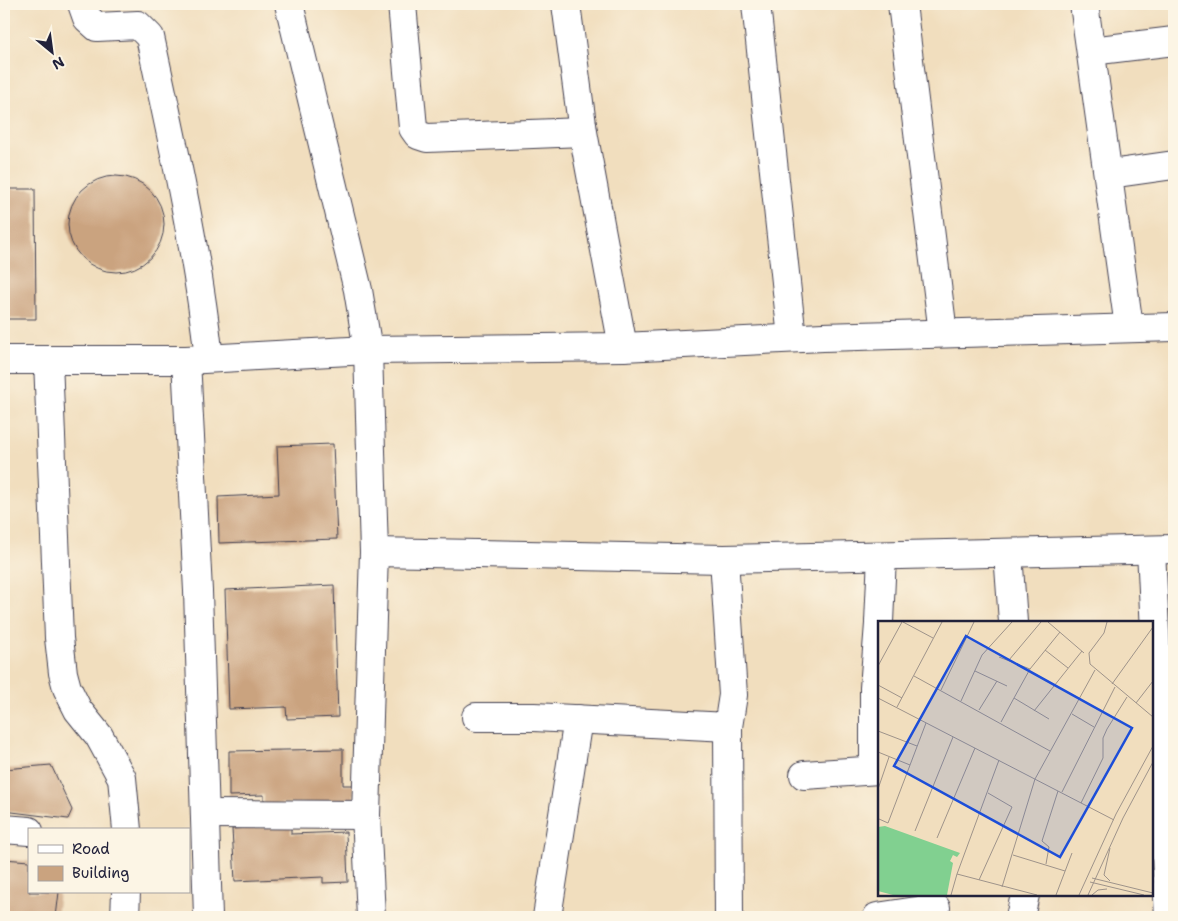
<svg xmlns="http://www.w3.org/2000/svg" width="1178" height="921" font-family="'Shantell Sans',sans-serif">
	<rect width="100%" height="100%" fill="#fcf5e5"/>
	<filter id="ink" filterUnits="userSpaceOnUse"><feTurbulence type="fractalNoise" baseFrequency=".02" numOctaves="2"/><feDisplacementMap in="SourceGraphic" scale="10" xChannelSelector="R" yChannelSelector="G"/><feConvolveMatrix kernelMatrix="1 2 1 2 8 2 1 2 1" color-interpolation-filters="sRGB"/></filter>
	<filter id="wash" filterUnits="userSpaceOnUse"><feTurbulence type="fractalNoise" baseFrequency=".0096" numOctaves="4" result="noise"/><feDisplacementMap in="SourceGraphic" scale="20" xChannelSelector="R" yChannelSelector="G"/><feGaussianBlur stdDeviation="1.12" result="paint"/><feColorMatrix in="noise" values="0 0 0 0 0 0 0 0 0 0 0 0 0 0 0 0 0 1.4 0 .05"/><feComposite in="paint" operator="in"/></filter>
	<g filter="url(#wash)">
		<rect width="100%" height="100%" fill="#f1debe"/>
		<g id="blocks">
			<g fill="#caa37f">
				<circle cx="116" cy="224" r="48"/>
				<polygon points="4,189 35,189 36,319 4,319"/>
				<polygon points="333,444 337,539 219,543 218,497 279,494 277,446"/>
				<polygon points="334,585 338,717 287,719 286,707 229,709 225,590"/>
				<polygon points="343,749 343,785 354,785 354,803 264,804 264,795 229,796 229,751"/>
				<polygon points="51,765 72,810 68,819 4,811 4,769"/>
				<polygon points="291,826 291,834 346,832 348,882 323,883 323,877 235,881 232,829"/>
				<polygon points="4,859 29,861 29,892 59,892 56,917 4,917"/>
			</g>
		</g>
	</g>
	<g filter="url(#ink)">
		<use href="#blocks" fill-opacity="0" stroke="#413e4f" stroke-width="1"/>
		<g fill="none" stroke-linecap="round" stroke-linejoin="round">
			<defs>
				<g id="minor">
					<path d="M82 4 87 18 97 27 138 25 150 37C173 143 197 250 209 358"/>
					<polyline points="289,4 358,290 368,350 374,552 366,815 371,917"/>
					<polyline points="402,4 413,128 418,135 427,138 583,132"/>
					<polyline points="566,4 583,132 623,347"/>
					<polyline points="756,4 792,338"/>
					<polyline points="902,4 943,333"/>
					<polyline points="1084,4 1129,327"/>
					<polyline points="1091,51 1174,41"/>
					<polyline points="1110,174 1174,165"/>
					<polyline points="4,360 186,360 368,350 623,347 823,337 1174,327"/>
					<polyline points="48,360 59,638 63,673 67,688 78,710 99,736 122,778 127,830"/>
					<polyline points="186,360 198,591 208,917"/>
					<polyline points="1151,550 1169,917"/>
					<polyline points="374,552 724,559 1174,549"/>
					<polyline points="1008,553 1013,622"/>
					<polyline points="879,622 882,556"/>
					<polyline points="476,717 534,717 728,727 733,695 724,559"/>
					<polyline points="728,727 729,917"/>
					<polyline points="874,770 874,688 879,624"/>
					<polyline points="804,775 879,770"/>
					<polyline points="205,814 366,815"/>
					<polyline points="4,829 29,831"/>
					<polyline points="125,917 126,892"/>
					<polyline points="547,917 578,719"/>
					<polyline points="877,917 936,908"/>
					<polyline points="1020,917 1025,895"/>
				</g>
			</defs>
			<use href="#minor" stroke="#413e4f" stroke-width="30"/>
			<use href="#minor" stroke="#fff" stroke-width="28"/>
		</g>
	</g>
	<g transform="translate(878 621)">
		<rect width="275" height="275" fill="#f1debe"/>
		<path d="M7 205 82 232 79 236 75 234 72 240 75 242 69 274H15L0 270V206Z" fill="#81d090"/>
		<path fill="none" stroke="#9e938a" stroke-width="1" d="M25 1 55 17M170 1 206 32M229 1 226 12 211 32 212 43 275 96M167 29 190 47M121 36 152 48 182 11M131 39 163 1M0 45 24 1M97 50 129 65M36 55 172 130M234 63 275 6M0 64 24 77M63 69 96 1M0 77 236 199M136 77 152 48M83 80 104 34 134 1M258 82 275 60M19 86 64 1M101 89 119 60M156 90 204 30M194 93 216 106M123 101 136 77 171 98M0 110 39 125M0 131 32 144M0 168 11 136M184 171 237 66M203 182 225 137V117L229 108 249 76M1 198 10 202 48 102M37 210 75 116M59 217 97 127M232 227 226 254 232 260M135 234 187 250M168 243 171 226 164 220 180 170M79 253 121 139M214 257 275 272M101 259 134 186 110 172M212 261 266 274M124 266 157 158 217 49M73 274 79 253 159 274M178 274 194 232M201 274 238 193 275 125M210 274 245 197 275 141M214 274 220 269 229 268"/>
		<path fill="#1d4ed8" fill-opacity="0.15" stroke="#1d4ed8" stroke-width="2.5" d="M88 15 254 107 182 236 16 145Z"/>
		<rect width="275" height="275" fill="none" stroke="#22223b" stroke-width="2.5"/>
	</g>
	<rect width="1178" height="921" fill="none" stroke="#fcf5e5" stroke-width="20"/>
	<rect x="28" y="828" width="162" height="65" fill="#fcf5e5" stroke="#a5a1a1"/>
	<rect x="38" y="845" width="25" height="8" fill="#ffffff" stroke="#a5a1a1"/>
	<text x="72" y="854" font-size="15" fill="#22223b">Road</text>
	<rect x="38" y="866" width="25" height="15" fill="#caa37f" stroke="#a5a1a1"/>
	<text x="72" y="878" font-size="15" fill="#22223b">Building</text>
	<g transform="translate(52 52) rotate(151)" stroke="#fcf5e5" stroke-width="4" paint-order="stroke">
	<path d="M0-4L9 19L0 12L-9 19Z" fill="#22223b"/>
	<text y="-8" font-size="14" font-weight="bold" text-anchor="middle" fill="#22223b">N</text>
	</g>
</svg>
